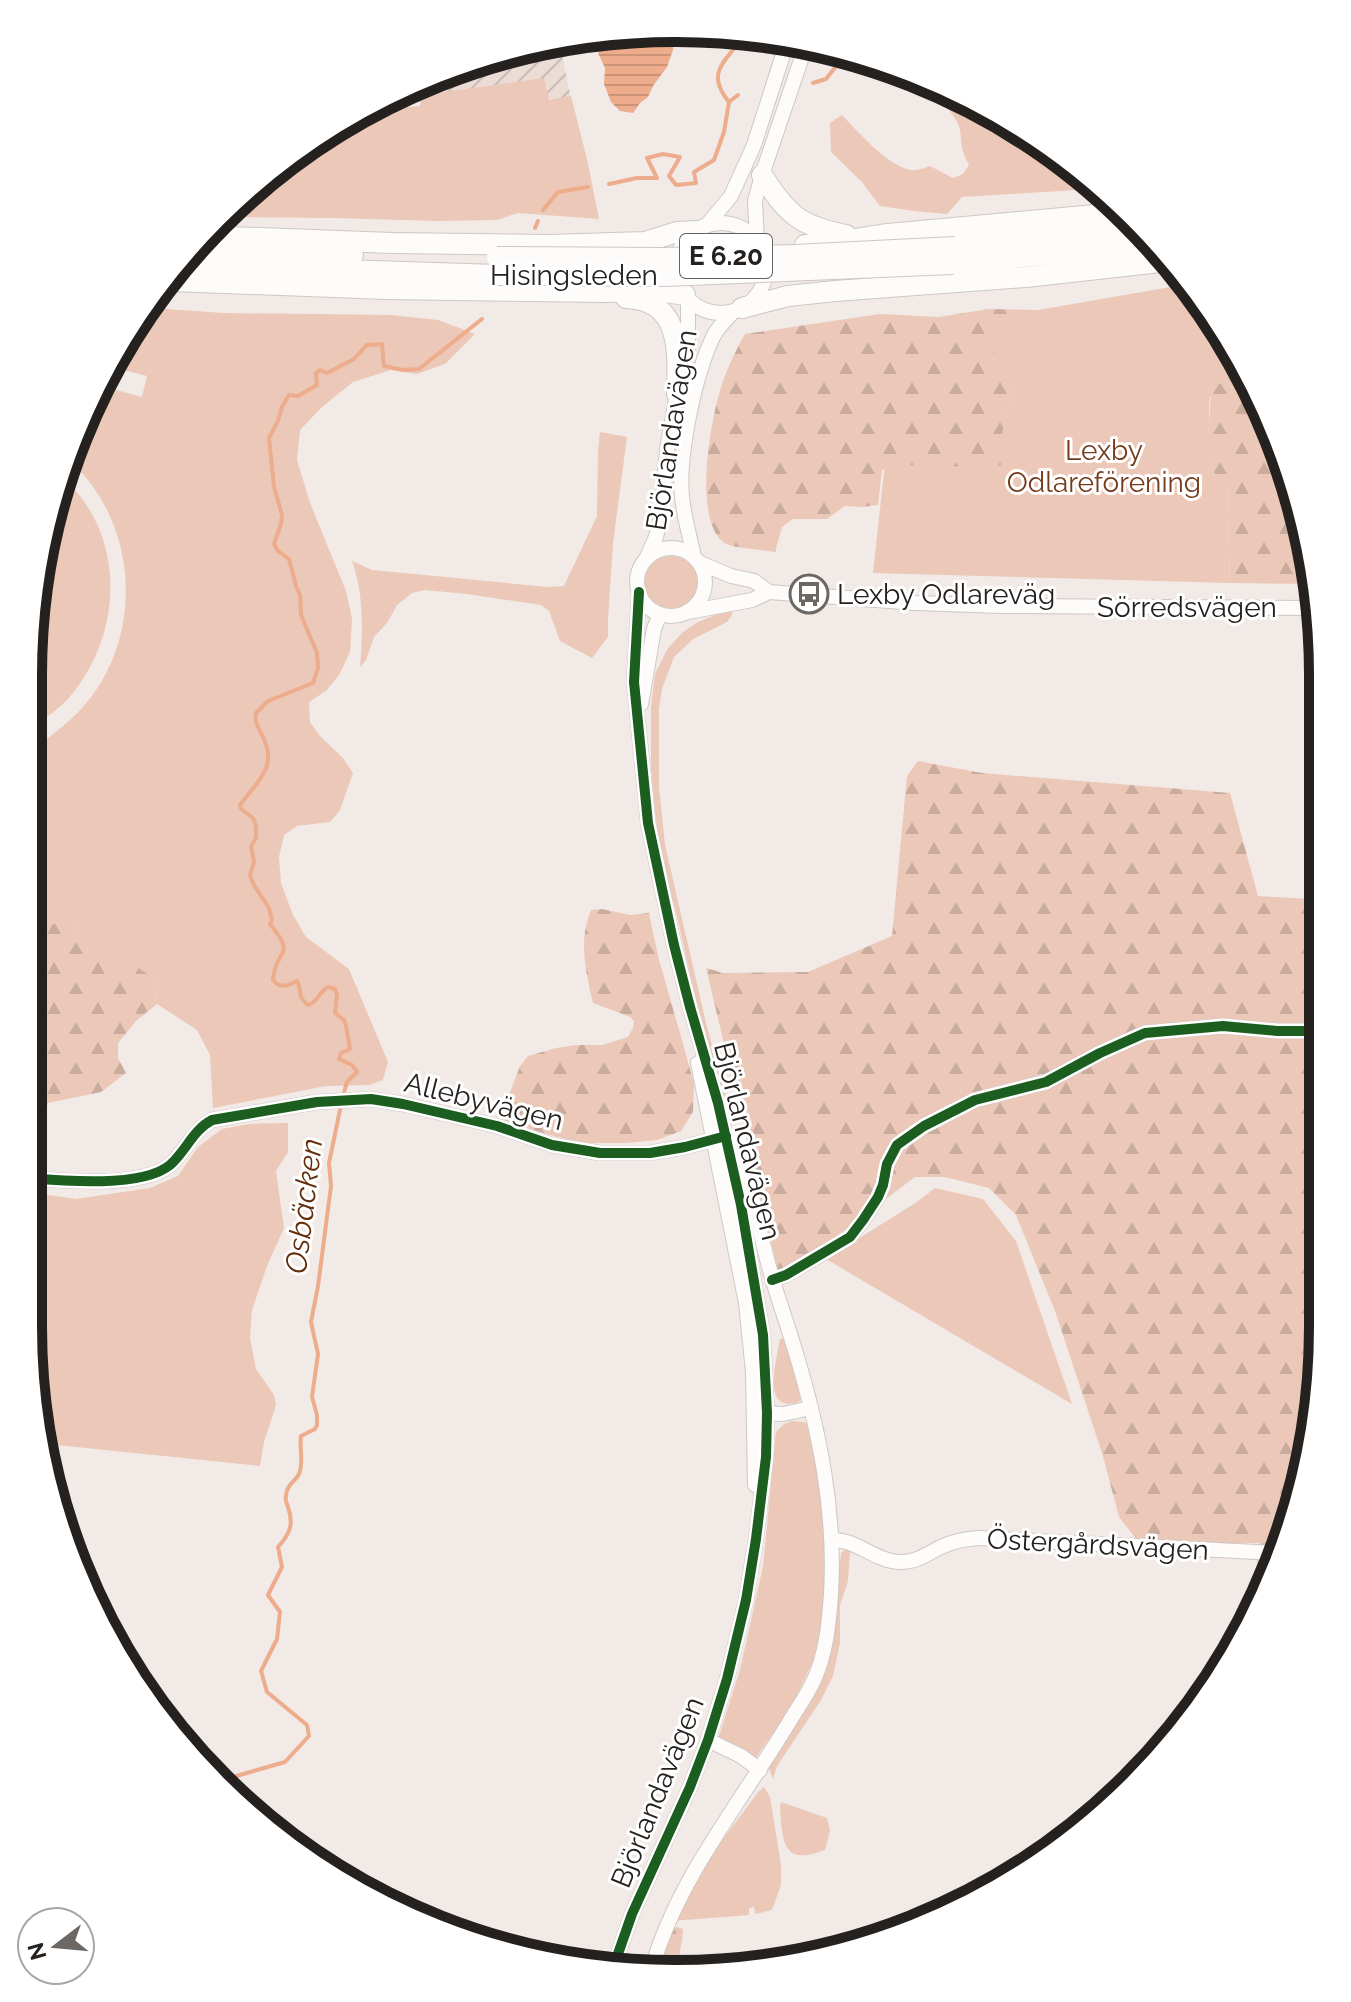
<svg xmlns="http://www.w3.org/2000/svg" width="1351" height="2002" font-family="Raleway,sans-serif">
	<defs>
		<pattern id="industrial-furrows" width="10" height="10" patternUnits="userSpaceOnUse" patternTransform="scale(2)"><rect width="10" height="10" fill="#ebdcd5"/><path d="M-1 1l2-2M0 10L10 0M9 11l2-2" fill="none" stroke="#c9bcb6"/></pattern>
		<pattern id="forest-firs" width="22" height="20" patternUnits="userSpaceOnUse" patternTransform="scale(2)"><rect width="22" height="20" fill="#ebc8b7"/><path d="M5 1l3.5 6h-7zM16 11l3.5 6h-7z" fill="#c9ac9d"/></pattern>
		<pattern id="water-rules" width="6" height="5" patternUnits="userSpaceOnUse" patternTransform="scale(2)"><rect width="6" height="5" fill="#edac8b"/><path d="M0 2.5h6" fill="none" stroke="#cb9478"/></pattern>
	</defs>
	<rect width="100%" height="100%" fill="#f2eae7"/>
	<polygon fill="url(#industrial-furrows)" points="559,39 571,99 422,102 376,105 427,77 549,41"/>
	<g fill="#ebc8b7">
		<path d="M869 61 923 77 1035 137 1096 187 1076 190 962 197 947 214 914 211 880 206 862 182 831 152 830 123 842 115C858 132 888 166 911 170 917 171 924 168 930 166L953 178 963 174 969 165C966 159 963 153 962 147 960 138 962 131 957 122 942 92 906 83 875 78L870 74Z"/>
		<polygon points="544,78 549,100 571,96 587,159 599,219 518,213 497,220 437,221 333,218 218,217 315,137 390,98 400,108 420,106 422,95"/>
		<polygon points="1188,284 1214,315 1257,396 1221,383 1212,388 1209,405 1212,471 1227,484 1230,583 873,573 885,463 995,459 1008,408 1015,394 987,341 1038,310"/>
		<path d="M153 308 223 313 391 315 438 320 475 334 445 364 417 374 391 370 353 382 322 407 300 430 297 460 310 503 346 591 352 619 350 652 339 675 326 691 309 702 310 722 320 736 343 758 353 773 340 810 330 822 297 826 284 835 279 857 281 883 293 915 306 937 349 969 388 1062 383 1080 369 1085 326 1086 213 1108 210 1055 197 1030 157 1004 153 978 98 960 72 924H28V750C41 745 52 735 63 726 144 661 147 531 70 461L98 385 142 397 147 376 111 367Z"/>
		<path d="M600 432 627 437 613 543 608 619V637L592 658 560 641 549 611 541 605 467 594 425 590 412 593 397 605 387 623 374 637 366 660 360 667C363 631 364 595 352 561L372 570 548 587 564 586 597 516 598 452Z"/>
		<path d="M64 479C126 535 123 632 72 694 60 709 44 719 28 729V675L40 550Z"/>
		<circle cx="671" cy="583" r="27"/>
		<polygon points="728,610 732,610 732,615 727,622 693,639 674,657 662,689 659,709 659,787 665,845 706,1023 725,1092 726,1098 723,1100 704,1037 676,912 665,875 657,830 651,770 651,706 655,674 668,648 683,632 698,622"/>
		<polygon points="288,1123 288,1152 276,1171 284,1228 267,1266 252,1310 250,1338 256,1369 274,1395 276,1405 264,1442 260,1466 47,1444 28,1326 28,1192 76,1199 150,1188 178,1176 198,1147 222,1129 249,1124"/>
		<polygon points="935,1188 983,1199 1016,1241 1072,1404 826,1259 917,1202"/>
		<path d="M788 1338 802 1396 799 1402C760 1414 777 1359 780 1339Z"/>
		<polygon points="792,1421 804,1422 810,1426 820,1467 828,1573 822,1624 813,1661 793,1704 755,1759 718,1739 740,1670 763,1566 776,1432 784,1424"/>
		<polygon points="846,1549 850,1549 850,1552 848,1581 840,1605 840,1643 833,1676 821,1700 777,1766 773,1779 769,1768 814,1696 836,1609 841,1553"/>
		<polygon points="764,1787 770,1797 781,1865 781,1885 772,1910 755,1914 754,1907 749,1908 749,1915 672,1921 714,1851 759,1791"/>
		<path d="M781 1802 827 1818 830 1830 825 1850C792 1862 784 1854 781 1822 781 1814 779 1809 781 1802Z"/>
	</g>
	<g fill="url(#forest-firs)">
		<path d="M988 309 1038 310 988 341 1015 394 1008 408 1002 433 1010 447 1007 462 996 467 890 465 882 470 878 505 863 507 845 506 827 519H793L782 527 775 552C765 550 734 548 726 544 691 523 711 417 722 384 728 366 736 350 745 334L880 314 939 317Z"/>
		<path d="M1221 383 1257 396 1274 427 1310 549 1314 584 1230 583 1227 485 1212 471C1210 443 1208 415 1212 387Z"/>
		<polygon points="918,761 982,773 1230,793 1258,896 1312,899 1323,881 1323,1327 1311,1452 1256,1613 1251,1620 1259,1543 1167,1543 1137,1540 1119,1517 1103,1456 1055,1311 1016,1215 989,1188 945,1177 915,1177 822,1247 787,1271 778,1270 706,968 723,973 808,972 892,936 907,776"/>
		<path d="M602 909 630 915 649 913 658 956 694 1083 693 1112 681 1131 657 1140 626 1143H579L519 1126 496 1117 506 1103 520 1066 528 1056 556 1048 577 1045H602L628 1037 633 1028 634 1021 630 1017 593 1003C586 972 578 941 591 910Z"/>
		<polygon points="28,924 72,924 98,959 119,955 153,978 157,1004 136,1021 118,1043 118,1058 126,1073 101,1092 48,1103 36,1151 28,1153"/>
		<path d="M677 1927 683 1929C683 1941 679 1950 679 1961L688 1969 657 1971 671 1929Z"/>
	</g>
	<polygon fill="url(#water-rules)" points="676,28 673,50 667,67 653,86 648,97 640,103 633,113 620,111 611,102 604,84 605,68 598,53 604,35"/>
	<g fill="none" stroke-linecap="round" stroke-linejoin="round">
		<g stroke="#edac8b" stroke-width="4">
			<polyline points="813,83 826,79 846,54"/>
			<polyline points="729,102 738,95"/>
			<path d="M609 184 637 178H657L647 158 663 154 680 157 669 176 676 185 696 183 694 172 714 160 724 132 729 102C703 70 729 60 744 35"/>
			<polyline points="543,210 558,192 588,187"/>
			<polyline points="535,228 538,221"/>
			<path d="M343 1096 347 1082 357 1072 352 1065 339 1059 341 1053 350 1049 346 1026 344 1020 335 1013 337 995 335 989 328 987C319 992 317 1003 308 1005 296 996 303 991 297 981 288 986 280 989 273 980 275 948 298 958 270 924L272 920 269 908 254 885 250 875 254 862 251 846 256 838V826L253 818 241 809 240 805C257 781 278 768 263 737 259 728 254 723 256 713L268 701 313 683 318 668 317 653 301 615 300 595 296 586 289 559 278 551 274 544 281 524 282 515 274 487 269 438 278 421 282 407 289 395 298 396 317 385 316 373 320 370 327 373 354 359 367 345 382 344 384 366 403 370 419 369 482 319"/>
			<path d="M226 1781 233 1777 285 1762 309 1736 307 1725 267 1692 261 1671 277 1639 280 1612 268 1595 282 1567 278 1547C290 1534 294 1524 288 1507 286 1500 285 1502 286 1495 287 1484 295 1482 299 1474 304 1462 299 1448 301 1436L315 1429 317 1425V1415L312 1397 318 1354 311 1322 318 1286 331 1186 329 1163 341 1105"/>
		</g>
		<defs>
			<g id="minor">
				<circle cx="721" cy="268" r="45"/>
				<polyline points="706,226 731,196 754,145 788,39"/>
				<polyline points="757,242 755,201 762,175 807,42"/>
				<circle cx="671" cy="582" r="34"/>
				<path d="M694 557C690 537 684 517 682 497 678 454 695 374 714 335 719 326 727 319 733 312"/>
				<polyline points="646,559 656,537 662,511 667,449 677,394 688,352 688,299"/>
				<polyline points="698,562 731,576 754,581 769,592"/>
				<polyline points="688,612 752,600 769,592 916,603 1001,606 1316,608"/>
				<polyline points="641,704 654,629 660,614"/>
				<polyline points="698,1063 746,1303 753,1372 755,1485"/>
				<path d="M28 1178C63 1181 142 1188 170 1165 186 1151 193 1130 212 1120L317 1102 371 1099 403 1104 497 1126 552 1145 600 1153H650L685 1147 726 1136"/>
				<polyline points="772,1280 786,1275 850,1237 863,1220 878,1197 883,1185 887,1164 897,1145 924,1126 975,1100 1046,1082 1100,1053 1145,1033 1223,1026 1277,1031 1323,1031"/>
				<polyline points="760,1413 783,1414 811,1408"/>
				<path d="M832 1540C856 1539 875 1561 899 1562 916 1563 926 1554 941 1547 953 1541 965 1539 978 1538L1276 1553"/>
				<polyline points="708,1740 741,1756 760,1770"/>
				<polyline points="613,1968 632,1914 690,1787 708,1740 727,1679 746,1600 756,1539 766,1457 767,1413 763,1335 741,1205 718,1103 690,1007 674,945 648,823 634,682 639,592"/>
				<path d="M651 1971C677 1879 739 1805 788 1724 796 1710 806 1697 813 1682 826 1655 829 1624 831 1594 836 1511 819 1429 795 1350 788 1327 780 1304 773 1281 759 1233 750 1183 738 1134"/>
			</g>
			<g id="highway">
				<path d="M762 175C787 214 799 226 846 235"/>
				<polyline points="205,236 392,243 550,245 645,242 677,232 697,231"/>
				<path d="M805 245C833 243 860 238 888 234L1127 212"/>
				<polyline points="955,247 1143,230"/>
				<polyline points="195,249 353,255"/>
				<polyline points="953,264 1155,244"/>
				<polyline points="184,265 498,275"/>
				<polyline points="172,281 386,289 606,292 653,290 685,295"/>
				<path d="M626 298C682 300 678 352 677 394"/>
				<polyline points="742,308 788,296 835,291 1026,277 1169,261"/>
			</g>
		</defs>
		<use href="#minor" stroke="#cec7c5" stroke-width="16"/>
		<use href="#highway" stroke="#cec7c5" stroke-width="22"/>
		<use href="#minor" stroke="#fdfcfb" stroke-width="14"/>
		<use href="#highway" stroke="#fdfcfb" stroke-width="20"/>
		<defs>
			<g id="highway-bridge">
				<polyline points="497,257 663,258 794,255 955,247"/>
				<polyline points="498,275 665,276 953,264"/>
			</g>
		</defs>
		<use href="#highway-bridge" stroke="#cec7c5" stroke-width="22" stroke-linecap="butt"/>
		<use href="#highway-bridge" stroke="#fdfcfb" stroke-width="20"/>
		<defs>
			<g id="cycleway">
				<path d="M28 1178C63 1181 142 1188 170 1165 186 1151 193 1130 212 1120L317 1102 371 1099 403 1104 497 1126 552 1145 600 1153H650L685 1147 726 1136"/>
				<polyline points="772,1280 786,1275 850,1237 863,1220 878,1197 883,1185 887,1164 897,1145 924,1126 975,1100 1046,1082 1100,1053 1145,1033 1223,1026 1277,1031 1323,1031"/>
				<polyline points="613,1968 632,1914 690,1787 708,1740 727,1679 746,1600 756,1539 766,1457 767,1413 763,1335 741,1205 718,1103 690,1007 674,945 648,823 634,682 639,592"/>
			</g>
		</defs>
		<use href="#cycleway" stroke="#fff" stroke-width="15"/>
		<use href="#cycleway" stroke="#1b5e20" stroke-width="10"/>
	</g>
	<defs>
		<symbol id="bus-ring" viewBox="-11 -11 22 22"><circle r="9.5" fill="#fff" stroke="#6d6764" stroke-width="1.5"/><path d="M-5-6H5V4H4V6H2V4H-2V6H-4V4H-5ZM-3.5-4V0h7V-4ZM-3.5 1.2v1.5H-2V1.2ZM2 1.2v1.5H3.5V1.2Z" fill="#6d6764"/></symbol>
	</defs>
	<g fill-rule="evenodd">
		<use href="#bus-ring" x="787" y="572" width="44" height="44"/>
	</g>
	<g text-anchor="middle" stroke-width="6" stroke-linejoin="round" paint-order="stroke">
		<rect fill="#fff" stroke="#666462" stroke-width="2" x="680" y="234" width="92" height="44" rx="6"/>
		<g font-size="26" font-weight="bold" fill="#25211e">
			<text x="726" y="265">E 6.20</text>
		</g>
		<g font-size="28" fill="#25211e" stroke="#fff">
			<text x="574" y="285">Hisingsleden</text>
			<text transform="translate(671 430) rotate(-81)" y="10">Björlandavägen</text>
			<text x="1187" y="617">Sörredsvägen</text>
			<text transform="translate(484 1101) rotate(14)" y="10">Allebyvägen</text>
			<text transform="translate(748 1141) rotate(76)" y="10">Björlandavägen</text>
			<text transform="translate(1098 1544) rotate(3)" y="10">Östergårdsvägen</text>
			<text transform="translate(657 1792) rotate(-68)" y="10">Björlandavägen</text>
		</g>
		<g font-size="28" fill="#753b1c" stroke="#fff">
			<text x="1104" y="460">Lexby<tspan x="1104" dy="32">Odlareförening</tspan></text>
		</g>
		<g font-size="28" fill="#25211e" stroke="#fff" text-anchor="start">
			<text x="837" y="604">Lexby Odlareväg</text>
		</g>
		<g font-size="30" font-style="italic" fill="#642c0a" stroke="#fff">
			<text transform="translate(304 1206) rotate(-83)" y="10">Osbäcken</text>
		</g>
	</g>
	<path d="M0 0H1351V2002H0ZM675 42H676A633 633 0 0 1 1309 675V1327A633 633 0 0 1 676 1960H675A633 633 0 0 1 42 1327V675A633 633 0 0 1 675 42Z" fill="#fff" fill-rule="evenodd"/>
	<path fill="none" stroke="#25211e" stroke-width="10" d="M675 42H676A633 633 0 0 1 1309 675V1327A633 633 0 0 1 676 1960H675A633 633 0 0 1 42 1327V675A633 633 0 0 1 675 42Z"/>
	<g transform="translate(56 1946) rotate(254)"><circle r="38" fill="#ffffff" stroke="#a8a6a5" stroke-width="2"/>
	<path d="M0-6L14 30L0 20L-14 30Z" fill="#6d6764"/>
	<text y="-12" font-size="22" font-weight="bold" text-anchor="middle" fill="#25211e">N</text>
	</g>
</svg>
